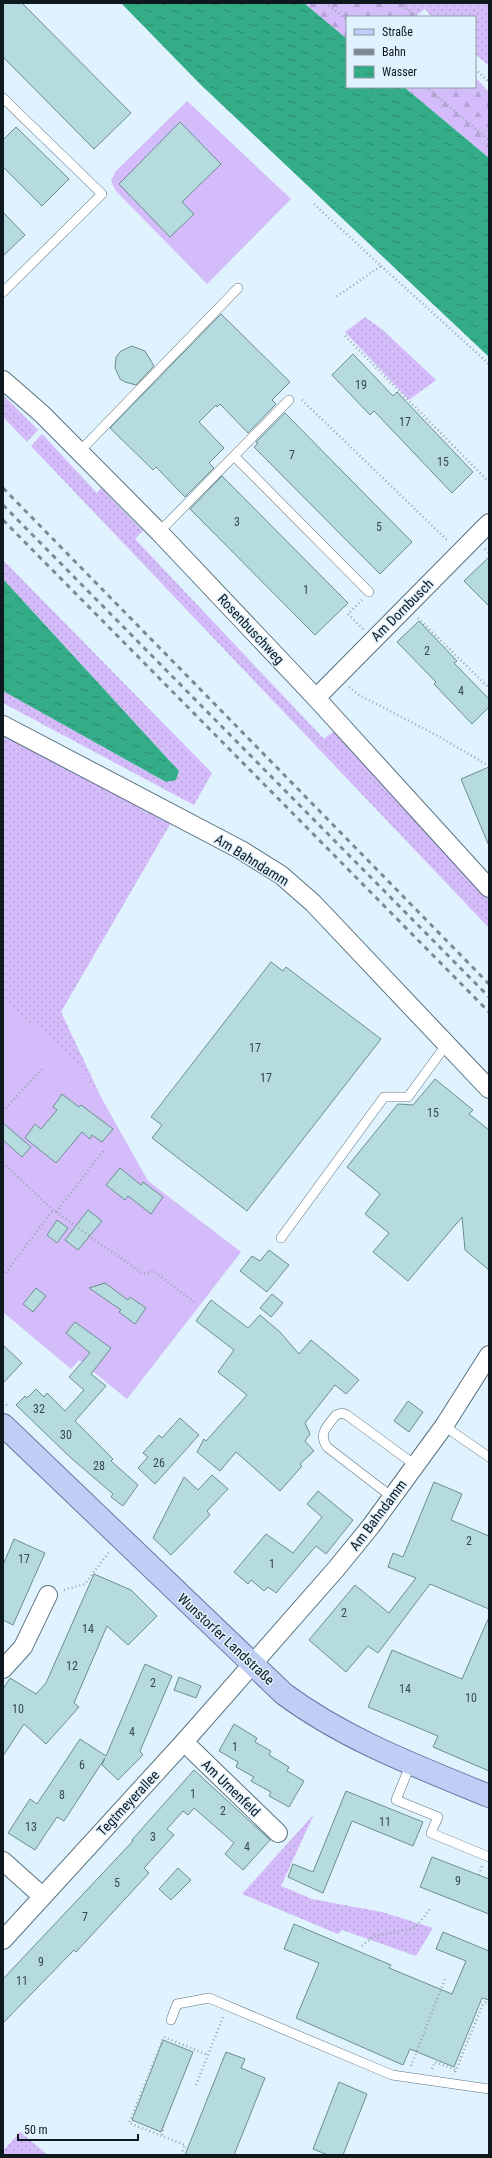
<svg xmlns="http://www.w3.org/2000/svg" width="492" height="2158" font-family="'Roboto Condensed',sans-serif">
	<defs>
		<pattern id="grass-dots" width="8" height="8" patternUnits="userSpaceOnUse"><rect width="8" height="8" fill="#d3bcf9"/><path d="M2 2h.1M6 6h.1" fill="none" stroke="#b4a1d5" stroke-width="1.8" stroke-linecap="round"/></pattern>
		<pattern id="forest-firs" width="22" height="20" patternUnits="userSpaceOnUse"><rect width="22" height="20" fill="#d3bcf9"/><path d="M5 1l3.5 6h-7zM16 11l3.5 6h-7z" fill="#b4a1d5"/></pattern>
		<pattern id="water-ripples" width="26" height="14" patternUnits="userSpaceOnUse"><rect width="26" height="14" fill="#35ac88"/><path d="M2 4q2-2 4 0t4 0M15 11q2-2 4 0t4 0" fill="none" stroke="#2b8b6f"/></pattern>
	</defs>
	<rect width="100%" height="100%" fill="#e0f2fd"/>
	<g fill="url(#grass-dots)">
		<polygon points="401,3 489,3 489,66 475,54 475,17 432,17 425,9 416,16"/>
		<polygon points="365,317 383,330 436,380 409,400 345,332"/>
		<polygon points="3,395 38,430 27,442 3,417"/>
		<polygon points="42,434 97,493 101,488 143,531 135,539 324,739 334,731 489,899 489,928 31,446"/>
		<polygon points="3,560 212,773 194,805 3,703 3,691 166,782 176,780 179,771 3,579"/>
		<polygon points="3,731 172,821 61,1012 101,1097 61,1048 3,1001"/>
		<polygon points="314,1814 281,1886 312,1899 382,1912 433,1928 416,1956 342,1930 338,1934 242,1894"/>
		<polygon points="20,2132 48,2155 3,2155 3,2151"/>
	</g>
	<g fill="url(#forest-firs)">
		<polygon points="304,3 402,3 418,17 347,17 347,39"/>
		<polygon points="475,77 489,92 489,158 404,87 475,87"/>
	</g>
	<g fill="#d3bcf9">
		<polygon points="187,101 291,199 207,284 116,191 111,181 115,172"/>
		<polygon points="3,1001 61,1048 101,1097 148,1181 241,1252 127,1399 79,1360 71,1369 3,1312"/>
	</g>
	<g fill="url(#water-ripples)">
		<polygon points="121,3 304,3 347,39 347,87 404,87 489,158 489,357 200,84"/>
		<polygon points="3,579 179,771 176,780 166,782 3,691"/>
	</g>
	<g fill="#b5dbde" stroke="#6b8f91">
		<polygon points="3,3 22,3 131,113 94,149 3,57"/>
		<polygon points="180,122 221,164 182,202 194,214 170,237 119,184"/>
		<polygon points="16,127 69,179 42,206 3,167 3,140"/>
		<polygon points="3,212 25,235 3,256"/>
		<polygon points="221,314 290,382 272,400 276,404 248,433 220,404 217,407 216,405 199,422 224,448 209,463 214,468 185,497 156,467 153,470 110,428"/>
		<polygon points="132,346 145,351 154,366 136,385 125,382 120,379 115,368 116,357 121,351"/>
		<polygon points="353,354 393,396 397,392 473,472 452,493 374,411 370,415 332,375"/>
		<polygon points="285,413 412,542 380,574 254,447 258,443 256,442"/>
		<polygon points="222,476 348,603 315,635 190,509"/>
		<polygon points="489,557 489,606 464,581"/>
		<polygon points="419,621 457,661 454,663 489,699 489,707 472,724 434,684 436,682 397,642"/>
		<polygon points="489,767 489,846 461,779"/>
		<polygon points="271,962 283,971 286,967 381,1039 247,1211 152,1138 162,1125 151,1117"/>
		<polygon points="435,1079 473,1110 469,1114 489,1130 489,1270 465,1250 462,1217 408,1281 373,1252 389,1233 365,1214 380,1194 347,1167 398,1104 413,1105"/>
		<polygon points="62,1094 79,1107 81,1105 113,1129 102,1142 92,1135 90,1139 82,1132 56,1163 25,1138 35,1124 41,1129 57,1110 53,1107"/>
		<polygon points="3,1123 31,1147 22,1157 3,1140"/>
		<polygon points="120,1168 141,1185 143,1182 163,1197 151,1214 128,1196 125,1200 106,1185"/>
		<polygon points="88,1210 102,1221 78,1250 65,1240"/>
		<polygon points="57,1220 68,1228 57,1243 47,1235"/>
		<polygon points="269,1250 289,1265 267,1292 240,1271 252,1256 260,1261"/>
		<polygon points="105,1283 128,1300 130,1297 146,1308 135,1324 119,1312 121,1310 89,1288"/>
		<polygon points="36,1288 46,1296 33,1312 23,1304"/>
		<polygon points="272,1294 283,1303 271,1317 260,1308"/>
		<polygon points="211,1300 248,1328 260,1315 280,1332 299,1354 311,1340 359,1380 346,1394 335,1385 305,1423 310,1434 305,1441 314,1451 300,1464 302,1466 280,1491 236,1452 220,1471 197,1452 204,1439 206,1441 247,1395 218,1372 234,1350 196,1321"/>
		<polygon points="75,1322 111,1348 91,1374 106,1386 75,1421 113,1459 111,1461 138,1485 123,1506 111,1497 113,1494 71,1458 16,1405 25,1396 27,1398 36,1389 44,1397 47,1393 65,1411 84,1390 69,1377 90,1353 66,1333"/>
		<polygon points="3,1345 22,1363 3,1383"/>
		<polygon points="408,1401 423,1412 409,1432 394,1421"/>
		<polygon points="180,1418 199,1435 155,1484 138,1468 148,1457 143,1453 159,1435 162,1438"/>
		<polygon points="212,1475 228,1489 207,1511 210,1515 171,1555 153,1538 184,1477 198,1490"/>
		<polygon points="434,1482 462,1494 451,1520 489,1536 489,1609 430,1584 378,1653 368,1646 346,1672 309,1640 355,1585 389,1613 416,1578 388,1567 393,1553 403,1557"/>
		<polygon points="318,1491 353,1520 326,1554 316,1546 276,1593 268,1587 264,1591 251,1580 248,1584 234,1572 266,1534 293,1553 322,1517 307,1504"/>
		<polygon points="14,1539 45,1553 13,1625 3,1620 3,1565"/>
		<polygon points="94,1574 131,1590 157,1616 128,1645 107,1626 74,1703 79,1707 46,1744 24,1724 3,1756 3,1689 10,1678 36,1694 46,1683"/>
		<polygon points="489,1617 489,1771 433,1747 438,1736 368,1707 392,1650 462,1679"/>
		<polygon points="145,1664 172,1676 140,1751 143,1755 118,1780 102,1765 105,1758 64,1821 57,1817 35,1850 8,1833 30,1799 37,1804 80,1739 106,1756"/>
		<polygon points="179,1677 201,1686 196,1698 174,1690"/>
		<polygon points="234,1724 257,1738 255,1742 271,1751 269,1755 289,1767 287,1771 304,1781 289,1807 269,1796 271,1792 251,1781 254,1777 236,1767 238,1762 219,1751"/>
		<polygon points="194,1770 270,1840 243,1870 225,1854 234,1843 194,1808 188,1815 183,1811 167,1829 174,1835 144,1868 149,1873 76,1952 74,1950 3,2023 3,1979 133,1841 132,1840"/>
		<polygon points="346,1791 423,1822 413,1846 352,1821 323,1893 288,1877 293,1864 313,1872"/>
		<polygon points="432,1857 489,1879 489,1914 420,1887"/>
		<polygon points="178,1868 191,1880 171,1900 159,1889"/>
		<polygon points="294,1924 391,1965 389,1968 452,1994 466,1961 436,1949 443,1932 489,1951 489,2000 482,1998 454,2067 410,2049 403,2065 296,2018 319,1963 284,1949"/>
		<polygon points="163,2040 193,2052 161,2132 132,2120"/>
		<polygon points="226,2052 245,2059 241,2068 265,2078 234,2155 185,2155"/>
		<polygon points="339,2082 367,2094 343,2155 328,2155 313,2149"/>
	</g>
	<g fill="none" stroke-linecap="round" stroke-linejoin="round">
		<defs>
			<g id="lane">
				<polyline points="3,98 102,194 3,292"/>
				<polyline points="80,451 238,288"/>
				<polyline points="234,456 369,592"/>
				<polyline points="159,532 289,400"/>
				<polyline points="281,1238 384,1097 408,1097 446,1045"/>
				<polyline points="444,1426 489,1457"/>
				<path d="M392 1497 327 1447C318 1434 327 1426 336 1415L342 1413 347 1415 415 1465"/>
				<polyline points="411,1763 396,1800 438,1817 431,1833 489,1857"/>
				<polyline points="171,2020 177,2004 209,1998 392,2075 489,2089"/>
			</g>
			<g id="street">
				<polyline points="3,380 42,414 159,532 316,698 489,888"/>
				<polyline points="316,698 489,523"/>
				<polyline points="3,725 241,850 281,875 313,903 489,1089"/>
				<polyline points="3,1669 23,1647 48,1595"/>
				<polyline points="184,1742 278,1833"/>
				<polyline points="3,1861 42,1896"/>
				<polyline points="3,1940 184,1742 336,1569 371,1526 444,1426 489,1355"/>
			</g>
			<path id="primary" d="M3 1425 284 1694C346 1740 419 1767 489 1796"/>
		</defs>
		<use href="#lane" stroke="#587282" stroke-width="10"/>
		<use href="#street" stroke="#587282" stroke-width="20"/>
		<use href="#primary" stroke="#667aa7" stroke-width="24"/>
		<g stroke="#97a6b0" stroke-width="2.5" stroke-dasharray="1 3" stroke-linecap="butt">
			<polyline points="326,3 347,20"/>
			<polyline points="400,3 417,17"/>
			<polyline points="475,69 489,82"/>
			<polyline points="426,87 489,140"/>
			<polyline points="314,204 381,266 336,297"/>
			<polyline points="381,266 489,364"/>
			<polyline points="345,336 489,482"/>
			<polyline points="302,400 448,541"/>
			<polyline points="485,549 489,553"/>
			<polyline points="362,600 348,614 363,629"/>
			<polyline points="418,618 489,688"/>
			<polyline points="349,687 359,695 436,735 489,766"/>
			<polyline points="3,1111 42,1069"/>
			<polyline points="3,1163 53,1210 143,1274 153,1271 194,1302"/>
			<polyline points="56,1212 105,1149"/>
			<polyline points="3,1276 53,1210"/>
			<polyline points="3,1402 9,1407"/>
			<polyline points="64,1590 85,1584 109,1552"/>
			<polyline points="479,1875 482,1866"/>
			<polyline points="362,1946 374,1936 415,1928 430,1909"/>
			<polyline points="411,2066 445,1979"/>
			<polyline points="432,2069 435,2062 456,2070"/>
			<polyline points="455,2072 483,2004 489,2000"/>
			<polyline points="196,2085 223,2017"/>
			<polyline points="162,2135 164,2124"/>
			<polyline points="181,2155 185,2145 129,2123 164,2037 208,2055"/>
		</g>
		<use href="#lane" stroke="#fff" stroke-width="9"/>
		<use href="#street" stroke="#fff" stroke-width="18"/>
		<use href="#primary" stroke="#c0cef6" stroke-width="22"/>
		<g stroke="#7c8a93" stroke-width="3" stroke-dasharray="5 5" stroke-linecap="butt">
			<polyline points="3,488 489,984"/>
			<polyline points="3,505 489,997"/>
			<polyline points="3,520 489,1012"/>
		</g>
	</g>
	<g text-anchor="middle" stroke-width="3" stroke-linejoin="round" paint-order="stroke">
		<g font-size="12" fill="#38494f">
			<text x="361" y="389">19</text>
			<text x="405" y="426">17</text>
			<text x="292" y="459">7</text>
			<text x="443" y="466">15</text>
			<text x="237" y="526">3</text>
			<text x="379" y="531">5</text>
			<text x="306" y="594">1</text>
			<text x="427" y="655">2</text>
			<text x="461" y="695">4</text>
			<text x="255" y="1052">17</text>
			<text x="266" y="1082">17</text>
			<text x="433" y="1117">15</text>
			<text x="39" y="1413">32</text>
			<text x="66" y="1439">30</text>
			<text x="159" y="1467">26</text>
			<text x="99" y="1470">28</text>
			<text x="469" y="1545">2</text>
			<text x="24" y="1563">17</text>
			<text x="272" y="1568">1</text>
			<text x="344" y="1617">2</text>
			<text x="88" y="1633">14</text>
			<text x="72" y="1670">12</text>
			<text x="153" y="1687">2</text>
			<text x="405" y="1693">14</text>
			<text x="471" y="1702">10</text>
			<text x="18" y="1713">10</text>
			<text x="132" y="1736">4</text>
			<text x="235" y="1751">1</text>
			<text x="82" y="1769">6</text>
			<text x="193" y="1798">1</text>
			<text x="62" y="1799">8</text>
			<text x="223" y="1815">2</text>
			<text x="385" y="1826">11</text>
			<text x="31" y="1831">13</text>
			<text x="153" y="1841">3</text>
			<text x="247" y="1851">4</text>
			<text x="458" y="1885">9</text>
			<text x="117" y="1887">5</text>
			<text x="85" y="1921">7</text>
			<text x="41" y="1966">9</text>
			<text x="22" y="1985">11</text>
		</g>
		<g font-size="14" fill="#0e181f" stroke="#e0f2fd">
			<text transform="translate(402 610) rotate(-45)" y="5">Am Dornbusch</text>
			<text transform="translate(251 629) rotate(47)" y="5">Rosenbuschweg</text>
			<text transform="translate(252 860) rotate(32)" y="5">Am Bahndamm</text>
			<text transform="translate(378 1515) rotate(-53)" y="5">Am Bahndamm</text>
			<text transform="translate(226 1639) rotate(43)" y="5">Wunstorfer Landstraße</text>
			<text transform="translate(231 1788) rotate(44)" y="5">Am Urnenfeld</text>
			<text transform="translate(128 1803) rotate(-47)" y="5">Tegtmeyerallee</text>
		</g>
	</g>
	<rect width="492" height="2158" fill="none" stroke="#0e181f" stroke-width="8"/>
	<rect x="346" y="16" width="130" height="72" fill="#e0f2fd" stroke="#8c9ba4"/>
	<rect x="354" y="29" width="20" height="6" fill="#c0cef6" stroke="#8c9ba4"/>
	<text x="382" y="36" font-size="12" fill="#0e181f">Straße</text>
	<rect x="354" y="49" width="20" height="6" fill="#7c8a93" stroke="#8c9ba4"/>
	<text x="382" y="56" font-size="12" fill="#0e181f">Bahn</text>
	<rect x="354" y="66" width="20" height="12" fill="url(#water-ripples)" stroke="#8c9ba4"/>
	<text x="382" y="76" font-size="12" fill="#0e181f">Wasser</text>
	<path d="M18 2134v6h120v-6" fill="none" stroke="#0e181f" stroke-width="2"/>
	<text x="24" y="2134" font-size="12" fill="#0e181f" stroke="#e0f2fd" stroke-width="3" paint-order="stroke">50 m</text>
</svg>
